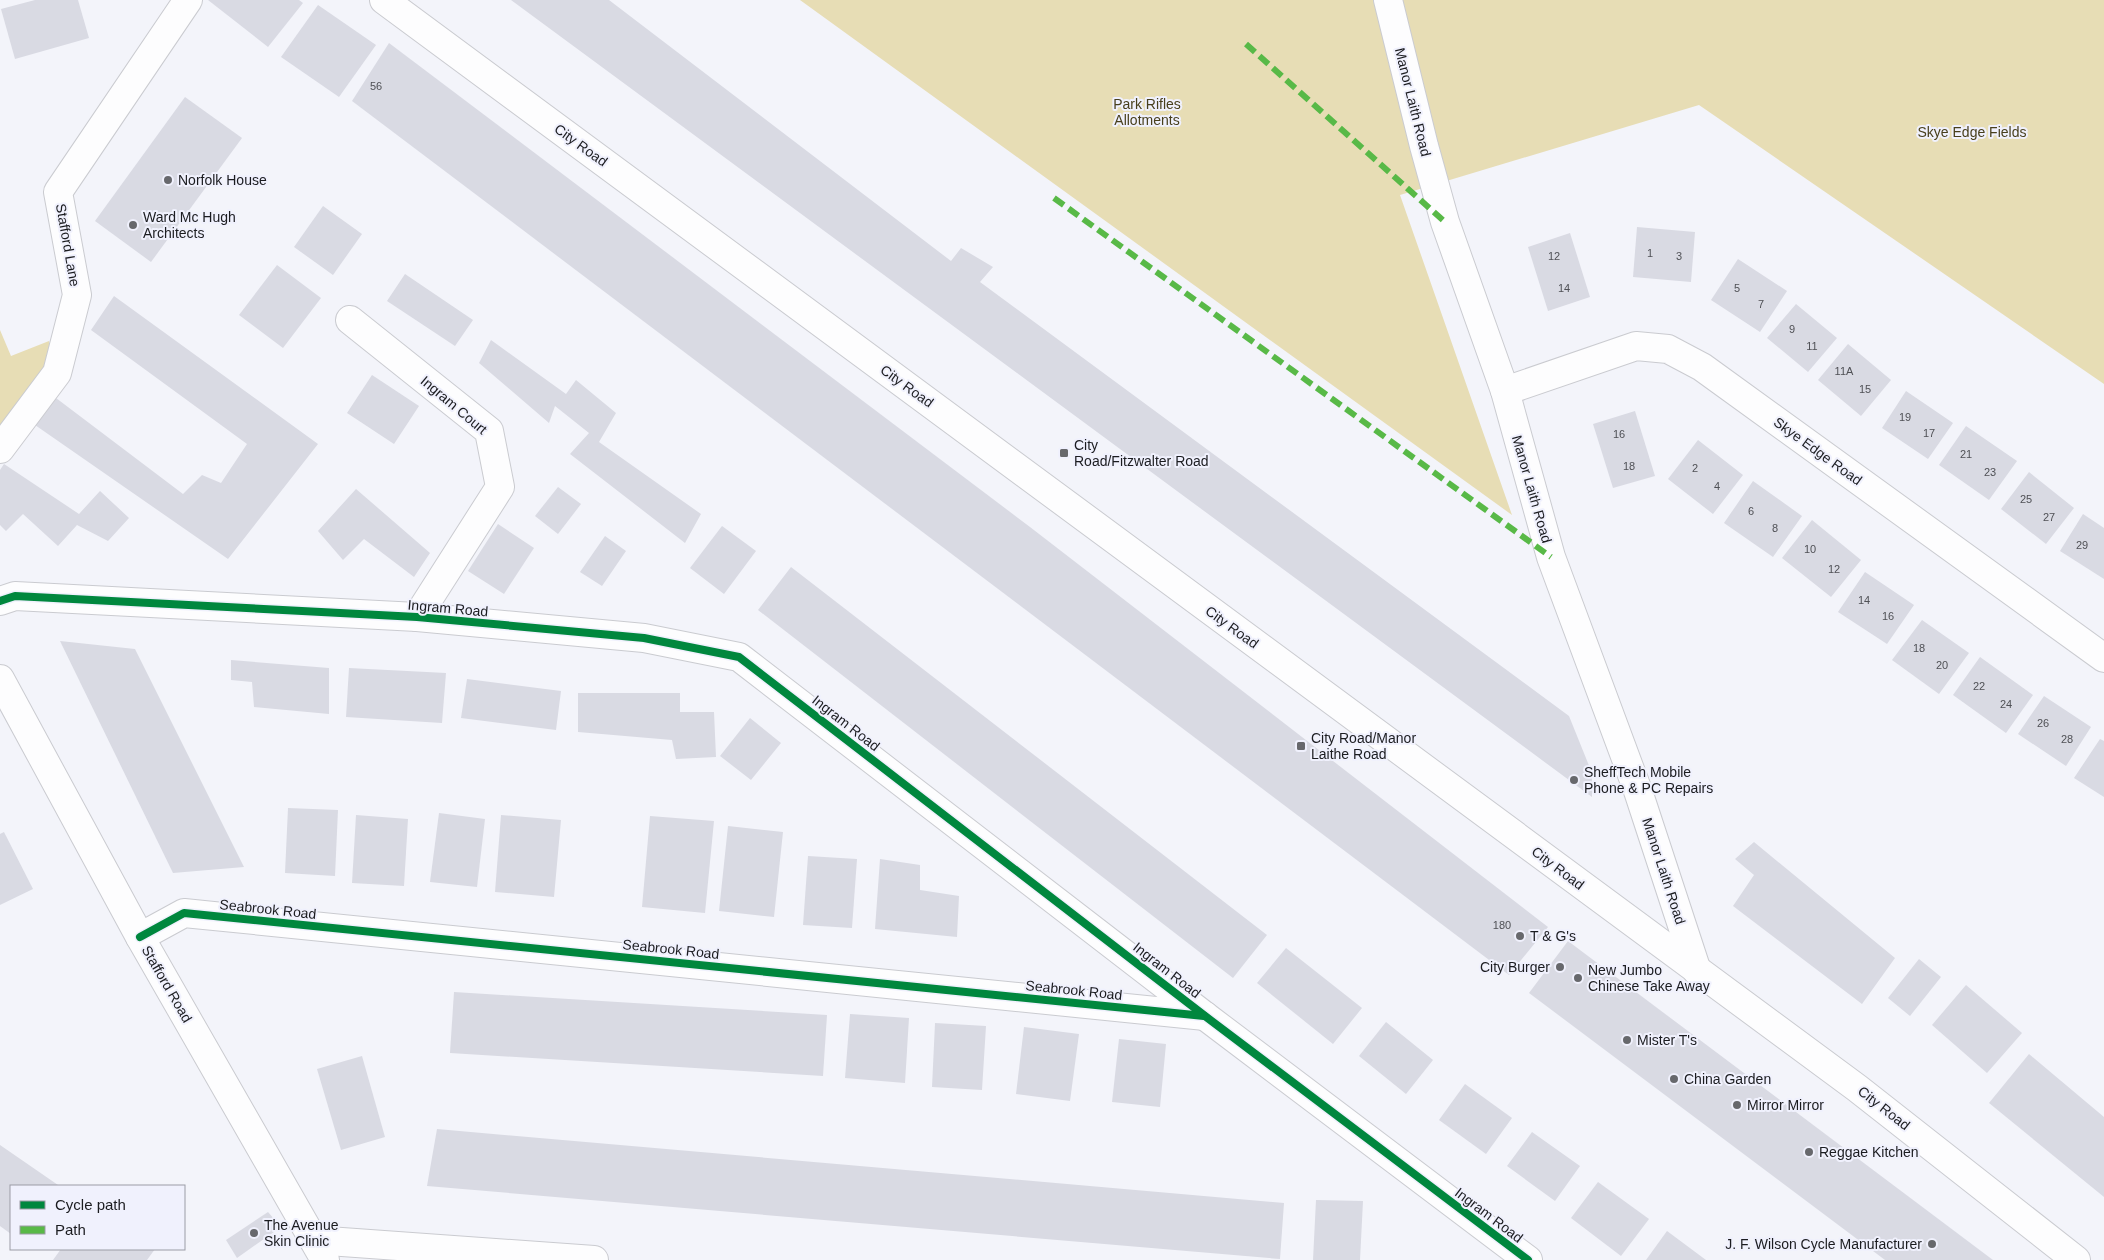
<svg xmlns="http://www.w3.org/2000/svg" width="2104" height="1260" font-family="Helvetica,sans-serif">
	<rect width="100%" height="100%" fill="#f3f4fa"/>
	<g fill="#e7ddb5">
		<polygon points="800,0 2104,0 2104,384 1699,105 1400,195 1512,515"/>
		<polygon points="0,330 11,356 49,341 53,372 0,438"/>
	</g>
	<g fill="#d9dae3">
		<polygon points="35,0 78,0 89,38 15,59 1,9"/>
		<polygon points="208,0 299,0 303,3 268,47"/>
		<polygon points="511,0 609,0 951,261 961,248 993,267 980,282 1569,716 1592,773 1592,797"/>
		<polygon points="318,5 376,45 339,97 281,57"/>
		<polygon points="389,43 1030,527 1548,927 1509,975 352,101"/>
		<polygon points="185,97 242,138 151,262 95,221"/>
		<polygon points="323,206 362,234 333,275 294,247"/>
		<polygon points="1637,227 1695,232 1691,282 1633,277"/>
		<polygon points="1570,233 1590,297 1548,311 1528,247"/>
		<polygon points="1738,259 1787,291 1760,332 1711,300"/>
		<polygon points="277,265 321,298 283,348 239,315"/>
		<polygon points="405,274 473,320 455,346 387,301"/>
		<polygon points="114,296 318,444 228,559 35,425 56,398 183,494 202,475 221,483 247,444 91,330"/>
		<polygon points="1796,304 1837,338 1808,372 1767,338"/>
		<polygon points="491,340 566,394 576,380 616,413 599,442 701,514 685,543 570,454 589,433 555,406 549,423 479,363"/>
		<polygon points="1848,344 1891,380 1861,416 1818,380"/>
		<polygon points="372,375 419,406 394,444 347,413"/>
		<polygon points="1906,391 1953,423 1928,459 1882,428"/>
		<polygon points="1635,411 1655,476 1613,488 1593,424"/>
		<polygon points="1966,426 2017,461 1989,500 1939,465"/>
		<polygon points="1698,440 1743,475 1713,514 1668,479"/>
		<polygon points="4,464 79,514 100,491 129,518 108,541 77,525 58,546 23,514 6,531 0,525 0,470"/>
		<polygon points="2029,472 2074,508 2046,544 2001,509"/>
		<polygon points="1753,481 1802,516 1773,557 1724,523"/>
		<polygon points="558,487 581,504 558,534 535,516"/>
		<polygon points="356,489 430,553 414,577 364,539 343,560 318,531"/>
		<polygon points="2083,514 2104,528 2104,579 2060,551"/>
		<polygon points="1812,520 1861,560 1831,597 1782,558"/>
		<polygon points="498,524 534,548 504,594 468,571"/>
		<polygon points="722,526 756,551 724,594 690,568"/>
		<polygon points="605,536 626,551 602,586 580,572"/>
		<polygon points="791,567 1267,935 1233,978 758,610"/>
		<polygon points="1865,572 1914,605 1887,644 1838,612"/>
		<polygon points="1922,620 1969,653 1939,694 1892,660"/>
		<polygon points="60,641 135,649 244,867 173,873"/>
		<polygon points="1980,657 2033,695 2006,733 1953,695"/>
		<polygon points="231,660 329,668 329,714 254,707 252,682 231,680"/>
		<polygon points="349,668 446,673 442,723 346,717"/>
		<polygon points="467,679 561,691 556,730 461,718"/>
		<polygon points="578,693 680,693 680,712 714,712 716,757 676,759 672,740 578,732"/>
		<polygon points="2044,696 2091,727 2066,766 2018,734"/>
		<polygon points="750,718 781,743 751,780 720,756"/>
		<polygon points="2100,739 2104,741 2104,797 2074,778"/>
		<polygon points="288,808 338,810 335,876 285,873"/>
		<polygon points="439,813 485,819 477,887 430,882"/>
		<polygon points="356,815 408,819 404,886 352,883"/>
		<polygon points="501,815 561,820 554,897 495,892"/>
		<polygon points="650,816 714,821 705,913 642,907"/>
		<polygon points="728,826 783,832 774,917 719,911"/>
		<polygon points="4,832 33,889 0,905 0,834"/>
		<polygon points="1754,842 1895,958 1862,1004 1733,906 1754,875 1735,859"/>
		<polygon points="808,856 857,859 852,928 803,925"/>
		<polygon points="880,859 920,865 920,890 959,896 957,937 875,929"/>
		<polygon points="1568,941 1993,1260 1885,1260 1529,993"/>
		<polygon points="1286,948 1362,1008 1333,1044 1257,983"/>
		<polygon points="1919,959 1941,977 1910,1016 1888,998"/>
		<polygon points="1966,985 2022,1033 1987,1073 1932,1025"/>
		<polygon points="454,992 827,1015 823,1076 450,1053"/>
		<polygon points="850,1014 909,1018 905,1083 845,1078"/>
		<polygon points="1386,1022 1433,1060 1406,1094 1359,1056"/>
		<polygon points="935,1023 986,1026 982,1090 932,1087"/>
		<polygon points="1024,1027 1079,1034 1070,1101 1016,1094"/>
		<polygon points="1119,1039 1166,1044 1160,1107 1112,1102"/>
		<polygon points="2029,1054 2104,1117 2104,1197 1989,1103"/>
		<polygon points="362,1056 385,1137 341,1150 317,1069"/>
		<polygon points="1465,1084 1512,1118 1486,1154 1439,1120"/>
		<polygon points="437,1129 1284,1203 1280,1259 427,1186"/>
		<polygon points="1532,1132 1580,1166 1555,1201 1507,1166"/>
		<polygon points="0,1145 58,1185 11,1186 11,1234 0,1226"/>
		<polygon points="1598,1182 1649,1219 1621,1256 1571,1218"/>
		<polygon points="1316,1200 1363,1201 1360,1260 1313,1260"/>
		<polygon points="268,1212 281,1227 237,1258 226,1240"/>
		<polygon points="1667,1231 1706,1260 1646,1260"/>
		<polygon points="61,1249 155,1249 147,1260 53,1260"/>
	</g>
	<g fill="none" stroke-linecap="round" stroke-linejoin="round">
		<defs>
			<g id="minor">
				<polyline points="1388,0 1424,146 1445,222 1505,391 1551,557 1638,791 1697,971"/>
				<polyline points="350,320 489,431 500,487 417,617"/>
				<polyline points="1505,391 1636,346 1668,349 1702,367 2104,658"/>
				<polyline points="0,449 57,373 77,295 58,192 188,0"/>
				<polyline points="0,601 15,596 417,617 644,638 739,657 1205,1016 1528,1260"/>
				<polyline points="0,679 140,937 325,1260"/>
				<polyline points="140,937 184,913 1205,1016"/>
				<polyline points="314,1240 594,1260"/>
			</g>
			<polyline id="secondary" points="384,0 1857,1088 2076,1260"/>
		</defs>
		<use href="#minor" stroke="#cacbd0" stroke-width="30"/>
		<use href="#secondary" stroke="#cacbd0" stroke-width="30"/>
		<use href="#minor" stroke="#fdfdfe" stroke-width="28"/>
		<use href="#secondary" stroke="#fdfdfe" stroke-width="28"/>
		<g stroke="#58b947" stroke-width="6" stroke-dasharray="12 6" stroke-linecap="butt">
			<polyline points="1246,44 1445,222"/>
			<polyline points="1054,198 1551,557"/>
		</g>
		<defs>
			<g id="cycleway">
				<polyline points="0,601 15,596 417,617 644,638 739,657 1205,1016 1528,1260"/>
				<polyline points="140,937 184,913 1204,1016"/>
			</g>
		</defs>
		<use href="#cycleway" stroke="#f0f1fd" stroke-width="11"/>
		<use href="#cycleway" stroke="#00873e" stroke-width="8"/>
	</g>
	<g fill="#67686c" stroke="#f0f1fd" stroke-width="2">
		<circle cx="168" cy="180" r="5"/>
		<circle cx="133" cy="225" r="5"/>
		<rect x="1059" y="448" width="10" height="10" rx="2.5"/>
		<rect x="1296" y="741" width="10" height="10" rx="2.5"/>
		<circle cx="1574" cy="780" r="5"/>
		<circle cx="1520" cy="936" r="5"/>
		<circle cx="1560" cy="967" r="5"/>
		<circle cx="1578" cy="978" r="5"/>
		<circle cx="1627" cy="1040" r="5"/>
		<circle cx="1674" cy="1079" r="5"/>
		<circle cx="1737" cy="1105" r="5"/>
		<circle cx="1809" cy="1152" r="5"/>
		<circle cx="254" cy="1233" r="5"/>
		<circle cx="1932" cy="1244" r="5"/>
	</g>
	<g text-anchor="middle" stroke-width="4" stroke-linejoin="round" paint-order="stroke">
		<g font-size="11" fill="#4f5055">
			<text x="376" y="90">56</text>
			<text x="1650" y="257">1</text>
			<text x="1554" y="260">12</text>
			<text x="1679" y="260">3</text>
			<text x="1564" y="292">14</text>
			<text x="1737" y="292">5</text>
			<text x="1761" y="308">7</text>
			<text x="1792" y="333">9</text>
			<text x="1812" y="350">11</text>
			<text x="1844" y="375">11A</text>
			<text x="1865" y="393">15</text>
			<text x="1905" y="421">19</text>
			<text x="1929" y="437">17</text>
			<text x="1619" y="438">16</text>
			<text x="1966" y="458">21</text>
			<text x="1629" y="470">18</text>
			<text x="1695" y="472">2</text>
			<text x="1990" y="476">23</text>
			<text x="1717" y="490">4</text>
			<text x="2026" y="503">25</text>
			<text x="1751" y="515">6</text>
			<text x="2049" y="521">27</text>
			<text x="1775" y="532">8</text>
			<text x="2082" y="549">29</text>
			<text x="1810" y="553">10</text>
			<text x="1834" y="573">12</text>
			<text x="1864" y="604">14</text>
			<text x="1888" y="620">16</text>
			<text x="1919" y="652">18</text>
			<text x="1942" y="669">20</text>
			<text x="1979" y="690">22</text>
			<text x="2006" y="708">24</text>
			<text x="2043" y="727">26</text>
			<text x="2067" y="743">28</text>
			<text x="1502" y="929">180</text>
		</g>
		<g font-size="14" fill="#1b1c20" stroke="#f0f1fd">
			<text transform="translate(1413 102) rotate(76)" y="5">Manor Laith Road</text>
			<text transform="translate(581 145) rotate(36)" y="5">City Road</text>
			<text transform="translate(68 245) rotate(80)" y="5">Stafford Lane</text>
			<text transform="translate(907 386) rotate(36)" y="5">City Road</text>
			<text transform="translate(454 405) rotate(40)" y="5">Ingram Court</text>
			<text transform="translate(1818 451) rotate(36)" y="5">Skye Edge Road</text>
			<text transform="translate(1532 489) rotate(74)" y="5">Manor Laith Road</text>
			<text transform="translate(448 608) rotate(5)" y="5">Ingram Road</text>
			<text transform="translate(1232 627) rotate(36)" y="5">City Road</text>
			<text transform="translate(846 723) rotate(38)" y="5">Ingram Road</text>
			<text transform="translate(1558 868) rotate(37)" y="5">City Road</text>
			<text transform="translate(1664 871) rotate(72)" y="5">Manor Laith Road</text>
			<text transform="translate(268 909) rotate(6)" y="5">Seabrook Road</text>
			<text transform="translate(671 949) rotate(6)" y="5">Seabrook Road</text>
			<text transform="translate(1167 970) rotate(38)" y="5">Ingram Road</text>
			<text transform="translate(167 984) rotate(60)" y="5">Stafford Road</text>
			<text transform="translate(1074 990) rotate(6)" y="5">Seabrook Road</text>
			<text transform="translate(1884 1108) rotate(38)" y="5">City Road</text>
			<text transform="translate(1489 1215) rotate(37)" y="5">Ingram Road</text>
		</g>
		<g font-size="14" fill="#483f1c" stroke="#f0f1fd">
			<text x="1147" y="109">Park Rifles<tspan x="1147" dy="16">Allotments</tspan></text>
			<text x="1972" y="137">Skye Edge Fields</text>
		</g>
		<g font-size="14" fill="#1b1c20" stroke="#f0f1fd" text-anchor="start">
			<text x="178" y="185">Norfolk House</text>
			<text x="143" y="222">Ward Mc Hugh<tspan x="143" dy="16">Architects</tspan></text>
			<text x="1074" y="450">City<tspan x="1074" dy="16">Road/Fitzwalter Road</tspan></text>
			<text x="1311" y="743">City Road/Manor<tspan x="1311" dy="16">Laithe Road</tspan></text>
			<text x="1584" y="777">SheffTech Mobile<tspan x="1584" dy="16">Phone &amp; PC Repairs</tspan></text>
			<text x="1530" y="941">T &amp; G's</text>
			<text x="1550" y="972" text-anchor="end">City Burger</text>
			<text x="1588" y="975">New Jumbo<tspan x="1588" dy="16">Chinese Take Away</tspan></text>
			<text x="1637" y="1045">Mister T's</text>
			<text x="1684" y="1084">China Garden</text>
			<text x="1747" y="1110">Mirror Mirror</text>
			<text x="1819" y="1157">Reggae Kitchen</text>
			<text x="264" y="1230">The Avenue<tspan x="264" dy="16">Skin Clinic</tspan></text>
			<text x="1922" y="1249" text-anchor="end">J. F. Wilson Cycle Manufacturer</text>
		</g>
	</g>
	<rect x="10" y="1185" width="175" height="65" fill="#f0f1fd" stroke="#9b9ca5"/>
	<rect x="20" y="1201" width="25" height="8" fill="#00873e" stroke="#9b9ca5"/>
	<text x="55" y="1210" font-size="15" fill="#1b1c20">Cycle path</text>
	<rect x="20" y="1226" width="25" height="8" fill="#58b947" stroke="#9b9ca5"/>
	<text x="55" y="1235" font-size="15" fill="#1b1c20">Path</text>
</svg>
